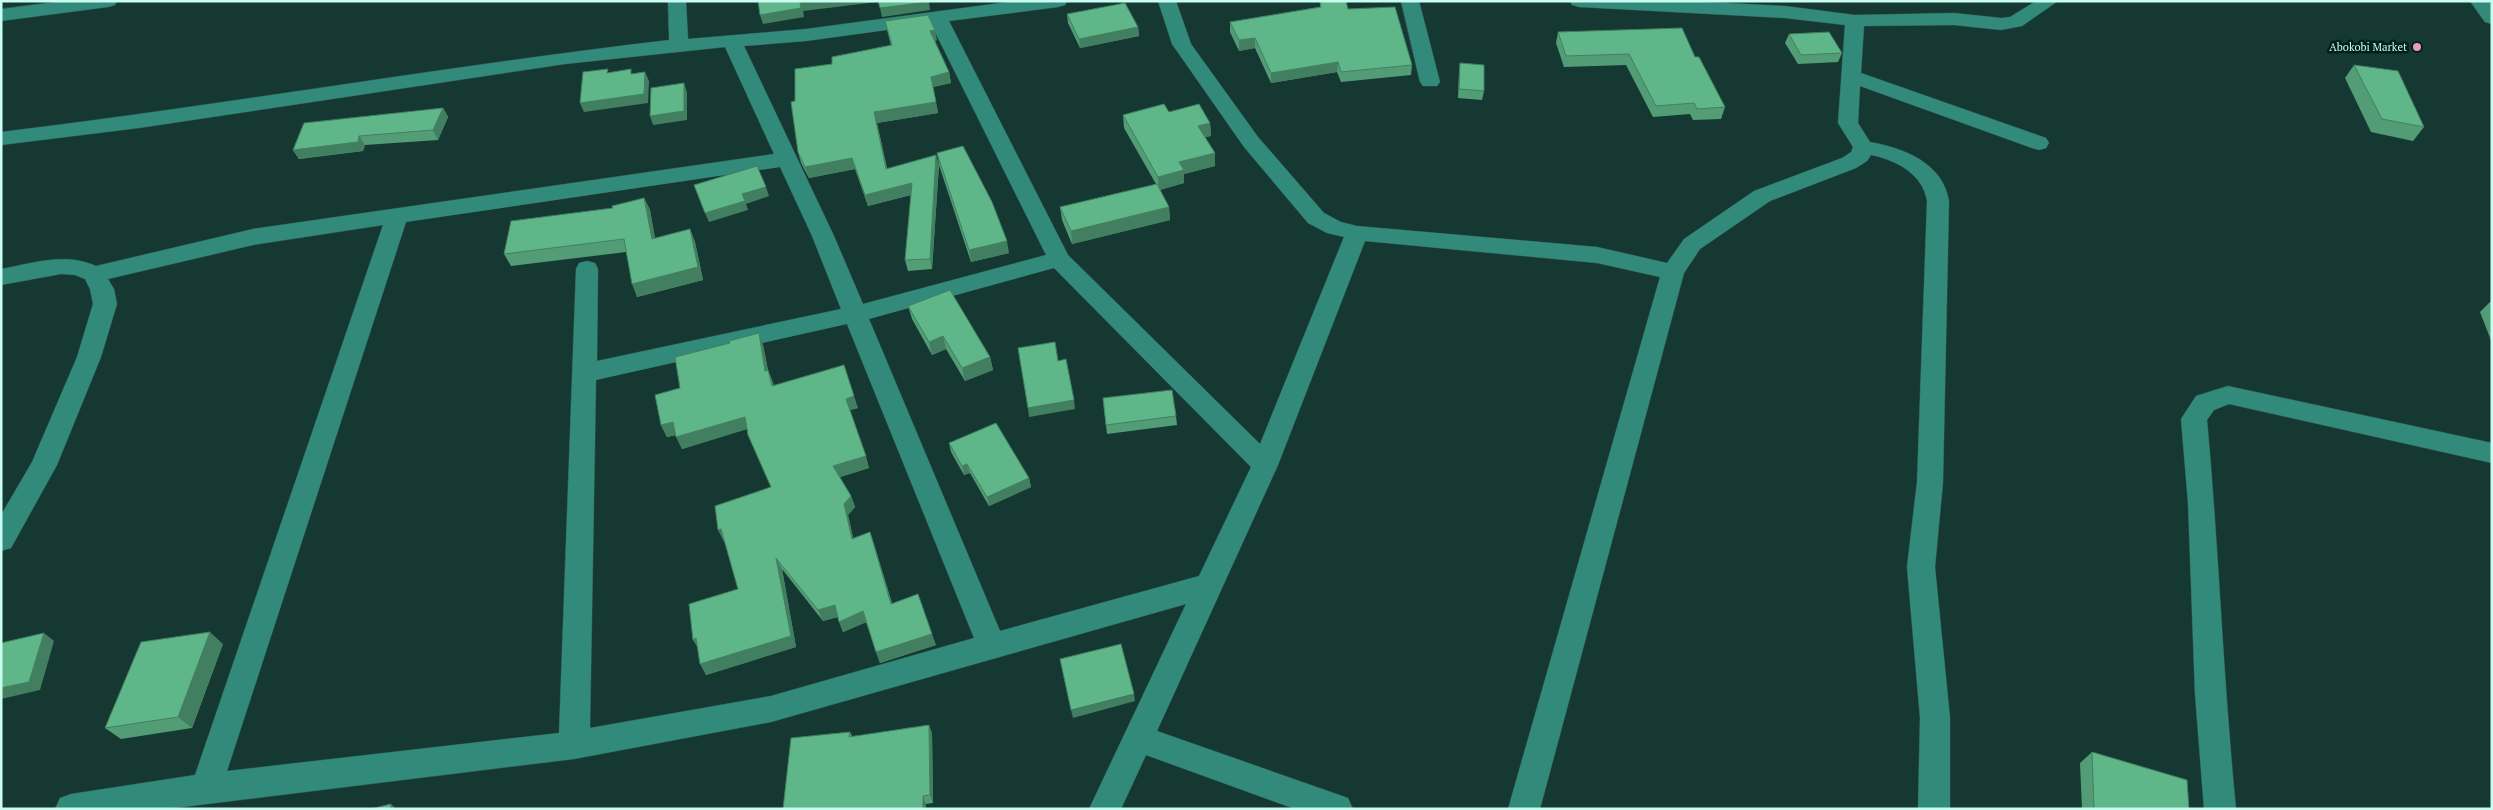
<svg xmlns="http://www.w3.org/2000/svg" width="2493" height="810" font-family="'PT Serif',serif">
	<rect width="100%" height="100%" fill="#153932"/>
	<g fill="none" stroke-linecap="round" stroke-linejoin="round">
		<defs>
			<g id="minor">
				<polygon points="63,1 117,1 115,5 108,7 1,21 1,9"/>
				<path d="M668 1H686L688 39 806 29 1015 1H1067L1065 5 1058 7 949 21 1068 255 1260 444 1344 237 1327 233 1308 223 1244 147 1172 44 1158 1H1176L1191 44 1258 137 1324 213 1341 222 1357 226 1597 247 1667 263 1684 239 1754 191 1842 158 1851 152 1853 147 1838 123 1845 25 1785 18 1579 7 1572 5 1570 1H1688L1785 6 1855 15 1954 13 2001 18 2010 17 2036 1H2058L2022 26 2001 30 1954 25 1864 26 1861 73 2046 138 2049 143 2046 148 2039 150 2032 148 1860 86 1858 123 1870 142C1904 148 1943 163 1949 201L1943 482 1935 567 1950 718V809H1918L1920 718 1907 567 1917 482 1927 201C1923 174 1896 160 1871 155L1867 161 1856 168 1770 201 1700 249 1684 273 1540 809H1508L1660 277 1597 263 1365 241 1278 465 1157 731 1348 798 1353 809H1295L1146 755 1121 809H1089L1186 604 771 722 574 759 167 809H55L60 798 71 794 195 775 383 225 253 245 108 279 114 289 117 304 101 357 57 465 11 548 1 551V515L32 462 77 357 93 304 90 289 85 279 75 275 61 274 1 285V269C33 263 66 252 96 266L253 229 774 154 725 47 565 64 139 128 1 145V132C224 105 446 66 669 40ZM931 24 1046 255 863 304 834 236 744 46 806 41ZM780 167 812 236 841 309 597 361 598 269 595 263 587 261 579 263 576 269 559 733 227 771 406 222ZM1054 268 1251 467 1199 576 1000 631 869 319ZM847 324 974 638 771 696 590 728 596 380Z"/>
				<polygon points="1401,1 1419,1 1440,82 1437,86 1423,86 1420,82"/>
				<polygon points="2470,1 2489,1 2492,5 2492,24 2485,22"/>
				<path d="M2228 386 2492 443V463L2229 404 2214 410 2207 420C2219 550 2223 679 2236 809H2204L2195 694 2188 503 2181 419 2196 396Z"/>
			</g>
		</defs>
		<use href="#minor" stroke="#30554e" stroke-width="1"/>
		<use href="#minor" fill="#328a7b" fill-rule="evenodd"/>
	</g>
	<g fill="#529d76">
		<polygon points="1320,2 1348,9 1412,65 1411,75 1341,82 1337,72 1271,83 1255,48 1239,51 1230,32 1230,22 1320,7"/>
		<polygon points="1067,14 1138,27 1139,36 1080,48 1068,23"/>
		<polygon points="885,21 937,40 935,41 949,72 951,83 933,87 938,113 877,123 887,168 939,165 932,269 908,271 905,260 911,195 868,206 855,169 809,178 801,163 798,152 795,101 832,64 891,46"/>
		<polygon points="1558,32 1695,57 1725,107 1721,119 1693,120 1690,114 1653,117 1626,65 1564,67 1556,43"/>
		<polygon points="1789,34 1842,53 1838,62 1798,64 1785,43"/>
		<polygon points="1460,63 1484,91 1482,100 1458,98 1459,72"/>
		<polygon points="2354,65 2424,127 2413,141 2371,132 2345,78"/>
		<polygon points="443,108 448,117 438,140 365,145 363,151 299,159 293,150"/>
		<polygon points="1169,112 1210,123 1211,136 1205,137 1215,166 1184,174 1184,183 1160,190 1169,207 1170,220 1072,244 1062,220 1060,207 1156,184 1124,128 1123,115"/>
		<polygon points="937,153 1009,253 971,262 939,165"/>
		<polygon points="644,198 650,210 655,238 690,229 695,242 703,280 637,297 626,252 511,266 504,254 613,208"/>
		<polygon points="2492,300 2492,343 2480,312"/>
		<polygon points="908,306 990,357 993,370 965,381 946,349 932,355 912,319"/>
		<polygon points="759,333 763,345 768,370 774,386 858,408 850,410 869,468 840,477 851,496 855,507 848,515 853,538 870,532 874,544 892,603 936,645 880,663 866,622 843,632 838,617 823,621 782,569 796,647 706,675 698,647 693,640 738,589 725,541 724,542 771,487 747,429 682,449 676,435 667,437 661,425 680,388 730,343"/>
		<polygon points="1103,398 1176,416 1177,425 1107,434"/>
		<polygon points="949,443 1029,478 1031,487 989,506 970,473 964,475 951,452"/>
		<polygon points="223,644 192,728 121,739 105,728"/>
		<polygon points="850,732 852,736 932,733 933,803 926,804 783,809"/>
		<polygon points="2092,752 2189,809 2082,809 2080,763"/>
	</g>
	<g fill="#427f60">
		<polygon points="810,1 877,1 877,2 803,11 804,17 763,24 760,15 800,3"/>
		<polygon points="929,2 930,10 882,17 880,8"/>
		<polygon points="1138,27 1139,36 1080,48 1079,39"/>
		<polygon points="935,30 937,40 933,41 930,31"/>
		<polygon points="1255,38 1255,48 1239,51 1239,40"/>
		<polygon points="1338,62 1337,72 1271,83 1271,73"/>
		<polygon points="645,72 649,81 648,103 584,112 580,103"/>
		<polygon points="949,72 951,83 933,87 938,113 877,123 889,179 874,112 931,77"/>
		<polygon points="684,83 687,92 687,120 653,125 650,116"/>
		<polygon points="443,108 448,117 438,140 433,130"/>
		<polygon points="1210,123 1211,136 1198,139 1198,126"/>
		<polygon points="359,136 365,145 363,151 299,159 293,150"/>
		<polygon points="1215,153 1215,166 1184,174 1184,183 1159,190 1158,177 1179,162"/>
		<polygon points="936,155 939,165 932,269 930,259"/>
		<polygon points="852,158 855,169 809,178 805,167"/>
		<polygon points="912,183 914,194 868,206 865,195"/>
		<polygon points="766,187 769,196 746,204 748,210 709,222 705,213 742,194"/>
		<polygon points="644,198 650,210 657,251 652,239"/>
		<polygon points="1169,207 1170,220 1072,244 1071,231"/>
		<polygon points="690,229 695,242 703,280 637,297 632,284"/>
		<polygon points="1007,241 1009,253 971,262 969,250"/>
		<polygon points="759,333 763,345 770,383 765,371"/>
		<polygon points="943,336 946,349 932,355 929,342"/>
		<polygon points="990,357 993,370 965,381 962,368"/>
		<polygon points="844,365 858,408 850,410 846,399"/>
		<polygon points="768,370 773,382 777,398 772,386"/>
		<polygon points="1074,400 1075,409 1029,417 1028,408"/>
		<polygon points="745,417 750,428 682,449 676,437"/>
		<polygon points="673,422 679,434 667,437 661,425"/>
		<polygon points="866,456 869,468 837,478 833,466"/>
		<polygon points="967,464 970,473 964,475 962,466"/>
		<polygon points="1029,478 1031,487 989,506 987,497"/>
		<polygon points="851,496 855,507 848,515 856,550 852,539 844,504"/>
		<polygon points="721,529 727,540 724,542 718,530"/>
		<polygon points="870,532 874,544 895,615 891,604"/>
		<polygon points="776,558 782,569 796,647 706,675 700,664"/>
		<polygon points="835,605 839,616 823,621 818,610"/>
		<polygon points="863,611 867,622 843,632 839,622"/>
		<polygon points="210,632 223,644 192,728 178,717"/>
		<polygon points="44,633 54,641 40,690 1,699 1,688"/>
		<polygon points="932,634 936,645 880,663 876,652"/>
		<polygon points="696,638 699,650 693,640"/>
		<polygon points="1134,694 1135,701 1073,718 1071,710"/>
		<polygon points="929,725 932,733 933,803 930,795"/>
		<polygon points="923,796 926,804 926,809 923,809"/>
		<polygon points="391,804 396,809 390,809"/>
	</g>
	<g fill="#5fb689" stroke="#427f60">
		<polygon points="758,1 810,1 800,3 801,8 760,15"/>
		<polygon points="878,1 929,1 929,2 880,8"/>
		<polygon points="1336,1 1346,1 1348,9 1395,7 1412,65 1341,72 1338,62 1271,73 1255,38 1239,40 1230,22 1321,7 1320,2"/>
		<polygon points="1125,3 1138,27 1079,39 1067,14"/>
		<polygon points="928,15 935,30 930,31 949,72 931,77 936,102 874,112 886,169 936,155 930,259 905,260 912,183 865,195 852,158 805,167 798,152 791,102 795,101 795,69 832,64 832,57 892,45 885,21"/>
		<polygon points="1682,28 1695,57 1699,57 1725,107 1697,109 1694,103 1656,106 1629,54 1566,56 1558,32"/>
		<polygon points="1829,32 1842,53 1801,55 1789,34"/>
		<polygon points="1460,63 1484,65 1484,91 1459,89"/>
		<polygon points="2354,65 2398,71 2424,127 2382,119"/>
		<polygon points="608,69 607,73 631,69 631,74 645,72 644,94 580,103 583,72"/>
		<polygon points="684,83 684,111 650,116 651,88"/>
		<polygon points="1164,104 1169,112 1199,104 1210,123 1198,126 1215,153 1179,162 1184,170 1158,177 1123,115"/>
		<polygon points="443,108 433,130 359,136 358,142 293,150 304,123"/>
		<polygon points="963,146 992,202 1007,241 969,250 937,153"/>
		<polygon points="757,166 766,187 742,194 745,201 705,213 694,185"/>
		<polygon points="1157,184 1169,207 1071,231 1060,207"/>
		<polygon points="644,198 652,239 690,229 698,267 632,284 624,239 504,254 511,221 613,208 612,206"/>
		<polygon points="950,290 990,357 962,368 943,336 929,342 908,306"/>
		<polygon points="759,333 765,371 768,370 772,386 844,365 854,396 846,399 866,456 833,466 851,496 844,504 852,539 870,532 891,604 918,594 932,634 876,652 863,611 839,622 835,605 818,610 776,558 791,636 700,664 696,638 693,640 689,604 738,589 721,529 718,530 715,506 771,487 748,435 745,417 676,437 673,422 661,425 655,395 680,388 675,357 730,343 729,341"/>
		<polygon points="1055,342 1058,361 1066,359 1074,400 1028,408 1018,348"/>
		<polygon points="1172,390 1176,416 1106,425 1103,398"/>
		<polygon points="996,423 1029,478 987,497 967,464 962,466 949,443"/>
		<polygon points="210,632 178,717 105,728 141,642"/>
		<polygon points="44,633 29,682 1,688 1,643"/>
		<polygon points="1121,644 1134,694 1071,710 1060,659"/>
		<polygon points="929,725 930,795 923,796 923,809 783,809 791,738 850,732 849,737"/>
		<polygon points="2092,752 2187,780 2189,809 2094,809"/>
		<polygon points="391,804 390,809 371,809"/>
	</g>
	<circle fill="#f09ab6" stroke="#00201a" stroke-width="2" cx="2417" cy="47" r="5"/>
	<g text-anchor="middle" stroke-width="5" stroke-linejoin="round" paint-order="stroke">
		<g font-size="11" fill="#cafdf1" stroke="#00201a" text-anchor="end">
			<text x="2407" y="51">Abokobi Market</text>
		</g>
	</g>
	<rect width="2493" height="810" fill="none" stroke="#cafdf1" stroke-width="5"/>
</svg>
